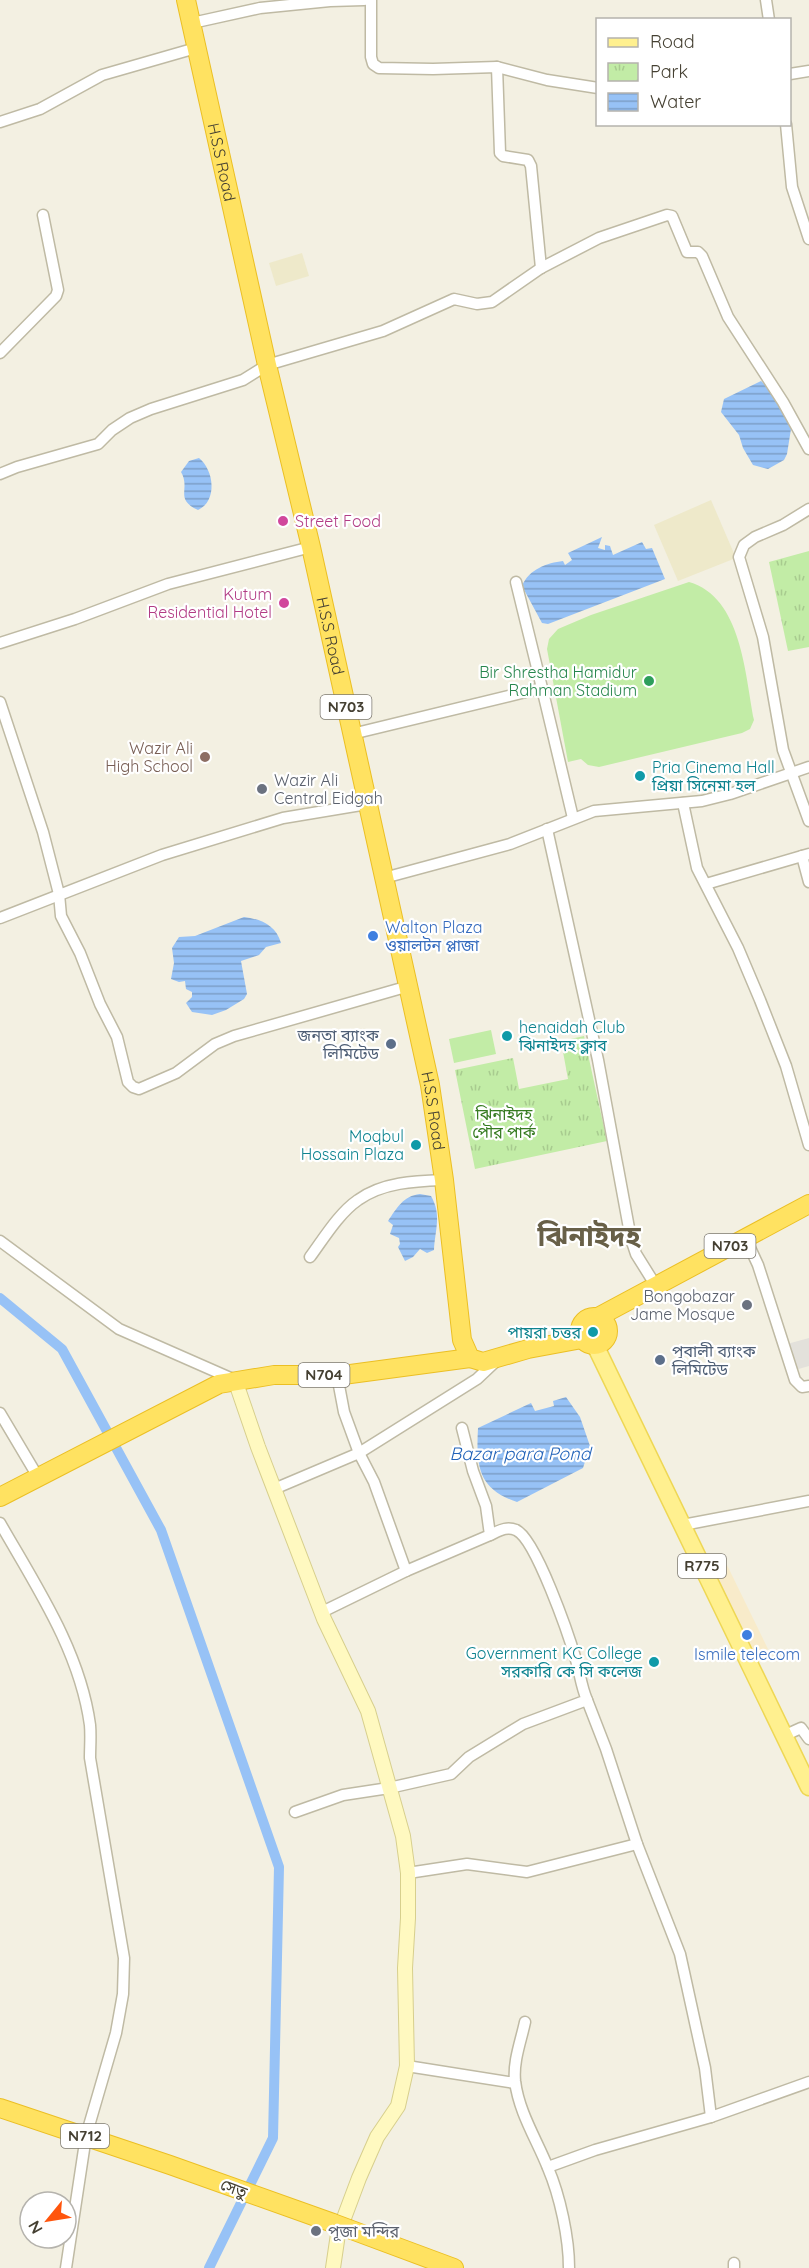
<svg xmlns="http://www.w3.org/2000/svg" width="809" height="2268" font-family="Quicksand,'Noto Sans Bengali',sans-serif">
	<defs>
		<pattern id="park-tufts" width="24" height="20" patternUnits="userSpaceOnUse" patternTransform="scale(1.5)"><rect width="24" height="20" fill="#c2eca6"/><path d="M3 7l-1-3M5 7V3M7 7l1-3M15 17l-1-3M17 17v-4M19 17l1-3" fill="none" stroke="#a8cb8f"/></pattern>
		<pattern id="water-rules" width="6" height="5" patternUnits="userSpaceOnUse" patternTransform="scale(1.5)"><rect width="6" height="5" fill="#97c2f6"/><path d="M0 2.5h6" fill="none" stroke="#7d9fc8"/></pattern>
	</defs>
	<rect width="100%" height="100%" fill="#f3f0e2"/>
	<polygon fill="#f8ebca" points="727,1565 768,1649 754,1655 713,1571"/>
	<g fill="#eee9ca">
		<polygon points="302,253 309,276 276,286 269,263"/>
		<polygon points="711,500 736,558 678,581 654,525"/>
	</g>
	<g fill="#c2eca6">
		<path d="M689 582C742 597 745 675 754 720L750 729 742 733 599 767 588 765 581 759 568 762 547 649 549 639 558 629 591 615Z"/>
		<polygon points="491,1030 496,1054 454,1063 449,1039"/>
	</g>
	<g fill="url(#park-tufts)">
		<polygon points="809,551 809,647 788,651 769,562"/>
		<polygon points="584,1036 607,1141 475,1169 455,1070 513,1058 519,1089 568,1079 561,1041"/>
	</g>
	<polygon fill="#e3e1db" points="809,1338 809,1366 795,1370 787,1344"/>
	<g fill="url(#water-rules)">
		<polygon points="761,381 775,394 791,429 787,454 784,460 768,469 753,465 743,448 739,435 721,412 724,399"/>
		<path d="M199 458C214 470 218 501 198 510 174 499 191 489 181 472L189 461Z"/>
		<path d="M602 537 598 548 605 550V545L610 546 613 555 642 542 646 549 652 548 665 579 548 624 542 623 522 586C529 569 547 563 563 561L565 565 572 560 568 553Z"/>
		<path d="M244 917C260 919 276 925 281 943L266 947 259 955 241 961 247 994 244 999 226 1010 212 1015 192 1012 186 1003 192 997V992L186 989 185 981 179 982 171 979 174 963 172 948 179 937 195 936Z"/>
		<path d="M420 1194 431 1196C442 1215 435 1230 434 1250L427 1253 420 1249 413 1257 405 1261 398 1247 400 1244 399 1238 390 1234 393 1225 388 1221C397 1208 403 1196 420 1194Z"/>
		<path d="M566 1397 580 1417 590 1446 583 1468 517 1502C478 1489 476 1466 478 1428L531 1403 535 1411 554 1406 553 1401Z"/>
	</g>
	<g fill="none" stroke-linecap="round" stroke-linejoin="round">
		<polyline stroke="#97c2f6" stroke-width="10" points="0,1298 62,1349 161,1530 279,1867 273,2138 209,2268"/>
		<defs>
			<g id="street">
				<polyline points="371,0 371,57 373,64 379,68 433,69 497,67 547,80 598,88"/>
				<polyline points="766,0 769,20"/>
				<polyline points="192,23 260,8 330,1 364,0"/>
				<polyline points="497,67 500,153 503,156 528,160 531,166 541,268"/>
				<polyline points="790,74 809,71"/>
				<polyline points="0,122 40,109 102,75 196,48"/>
				<polyline points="786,124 792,187 809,239"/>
				<polyline points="0,353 56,296 58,290 43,215"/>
				<polyline points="0,474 17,467 98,444 112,430 130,418 151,409 243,380 267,365 383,331 454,299 477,304 492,302 541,268 599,238 667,215 672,216 687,252 698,252 702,256 728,317 783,402 809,449"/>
				<polyline points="809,509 783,525 755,537 744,545 739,557 763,637 783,750 809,821"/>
				<polyline points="516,582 542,688"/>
				<polyline points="0,643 75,619 168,584 311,547"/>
				<polyline points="0,702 43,832 59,894 61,916 80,953 100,1004 117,1037 128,1082 133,1087 139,1089 176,1073 215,1044 234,1036 409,986"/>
				<polyline points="352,734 542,688 573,818"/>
				<polyline points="683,803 697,868 738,948 760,1000 786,1066 809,1145"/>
				<polyline points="547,829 598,1060 631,1239 636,1254 656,1286"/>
				<polyline points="809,854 802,856 809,882"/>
				<polyline points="384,878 510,844 594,811 702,801 730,794 809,767"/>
				<polyline points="706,884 802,856"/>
				<polyline points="0,918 162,855 283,818 367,804"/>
				<polyline points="745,1237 758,1265 795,1380 802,1387 809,1386"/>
				<polyline points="0,1241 119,1329 235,1380"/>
				<path d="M310 1257C324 1238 339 1213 358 1200 383 1182 416 1181 444 1180"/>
				<polyline points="337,1375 344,1412 359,1453 374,1482 406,1571"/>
				<polyline points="0,1413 38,1477"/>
				<polyline points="274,1489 359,1453 477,1379 495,1362"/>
				<path d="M0 1523C36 1586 80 1651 90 1725 91 1736 90 1747 90 1758L124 1958 123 1994 116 2033 86 2136 66 2268"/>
				<polyline points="688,1524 809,1501"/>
				<polyline points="322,1612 406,1571 490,1535 486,1506 473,1471 462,1428"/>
				<polyline points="587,1700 606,1749 637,1844 680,1954 705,2068 711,2117"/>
				<polyline points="790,1733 801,1728 809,1739"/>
				<path d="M295 1812 343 1795 389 1788 451 1774 469 1757 523 1724 587 1700C581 1686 580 1673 576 1660 569 1636 536 1539 516 1530 506 1526 499 1531 490 1535"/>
				<polyline points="408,1873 467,1864 527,1872 637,1844"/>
				<path d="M525 2022C521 2041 513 2061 515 2081 519 2113 537 2140 548 2168 560 2196 569 2238 569 2268"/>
				<polyline points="407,2066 515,2083"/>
				<polyline points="548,2167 595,2150 711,2117 809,2082"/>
				<polyline points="734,2268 734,2263"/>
			</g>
			<polyline id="secondary" points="235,1380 258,1447 324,1619 368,1711 403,1836 408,1873 408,1918 405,1968 407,2066 398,2106 377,2137 359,2178 338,2234 333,2268"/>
			<polyline id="primary" points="595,1345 809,1787"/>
			<g id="highway">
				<path id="s1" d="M186 0 267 365 311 547 430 1085 444 1180 462 1340 470 1358 483 1362 528 1349 582 1339"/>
				<circle cx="594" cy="1331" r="14"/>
				<polyline points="598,1317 809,1204"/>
				<polyline points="0,1497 219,1384 274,1375 343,1375 470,1358"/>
				<polyline points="0,2108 170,2165 333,2223"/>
				<polyline points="349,2229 454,2268"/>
			</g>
		</defs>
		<use href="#street" stroke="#bfbaa4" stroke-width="13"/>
		<use href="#secondary" stroke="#d7cf8d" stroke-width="16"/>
		<use href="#primary" stroke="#eed755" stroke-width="19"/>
		<use href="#highway" stroke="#ebbf24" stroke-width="20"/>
		<use href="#street" stroke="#fff" stroke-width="10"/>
		<use href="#secondary" stroke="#fff9c0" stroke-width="14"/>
		<use href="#primary" stroke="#fff08f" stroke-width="16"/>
		<use href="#highway" stroke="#ffe261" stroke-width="18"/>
		<defs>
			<polyline id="highway-bridge" points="333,2223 349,2229"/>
		</defs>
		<use href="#highway-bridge" stroke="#ebbf24" stroke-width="20" stroke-linecap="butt"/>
		<use href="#highway-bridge" stroke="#ffe261" stroke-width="18"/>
	</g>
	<g fill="#d1479c" stroke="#fff" stroke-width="2">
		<circle cx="283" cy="521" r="6"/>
		<circle cx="284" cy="603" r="6"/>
	</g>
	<circle fill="#2e9e5b" stroke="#fff" stroke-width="2" cx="649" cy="681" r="6"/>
	<circle fill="#8d6e63" stroke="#fff" stroke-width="2" cx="205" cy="757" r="6"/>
	<g fill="#0f9aa8" stroke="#fff" stroke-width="2">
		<circle cx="640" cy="776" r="6"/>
		<circle cx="507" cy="1036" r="6"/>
		<circle cx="416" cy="1145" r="6"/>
		<circle cx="593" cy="1332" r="6"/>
		<circle cx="654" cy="1662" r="6"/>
	</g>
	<g fill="#6b7280" stroke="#fff" stroke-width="2">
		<circle cx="262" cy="789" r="6"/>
		<circle cx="747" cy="1305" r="6"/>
		<circle cx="316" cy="2231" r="6"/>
	</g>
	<g fill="#3f7fe0" stroke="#fff" stroke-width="2">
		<circle cx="373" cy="936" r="6"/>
		<circle cx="747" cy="1635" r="6"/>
	</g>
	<g fill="#5c6f8a" stroke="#fff" stroke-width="2">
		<circle cx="391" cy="1044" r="6"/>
		<circle cx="660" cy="1360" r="6"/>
	</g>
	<g text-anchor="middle" stroke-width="4.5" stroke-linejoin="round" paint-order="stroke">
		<g fill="#fff" stroke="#7d7970" stroke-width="1.5">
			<rect x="320.5" y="695" width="51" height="24" rx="4.5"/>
			<rect x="704.5" y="1234" width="51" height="24" rx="4.5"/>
			<rect x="298.5" y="1363" width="51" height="24" rx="4.5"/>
			<rect x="678" y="1554" width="48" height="24" rx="4.5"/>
			<rect x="61" y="2124" width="48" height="24" rx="4.5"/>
		</g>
		<g font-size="15" font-weight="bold" fill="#454032">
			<text x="346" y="712">N703</text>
			<text x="730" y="1251">N703</text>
			<text x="324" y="1380">N704</text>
			<text x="702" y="1571">R775</text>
			<text x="85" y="2141">N712</text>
		</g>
		<g font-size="16" fill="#454032" stroke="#fff">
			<text dy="6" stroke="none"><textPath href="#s1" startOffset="166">H.S.S Road</textPath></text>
			<text dy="6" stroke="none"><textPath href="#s1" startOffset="652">H.S.S Road</textPath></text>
			<text dy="6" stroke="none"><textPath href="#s1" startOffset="1138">H.S.S Road</textPath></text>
			<text transform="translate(234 2188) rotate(20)" y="6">সেতু</text>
		</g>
		<g font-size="16" fill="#b23c85" stroke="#fff" text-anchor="start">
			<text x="295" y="527">Street Food</text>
			<text x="272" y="600" text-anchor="end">Kutum<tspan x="272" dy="18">Residential Hotel</tspan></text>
		</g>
		<g font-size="16" fill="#27864d" stroke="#fff" text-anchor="end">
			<text x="637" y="678">Bir Shrestha Hamidur<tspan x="637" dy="18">Rahman Stadium</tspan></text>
		</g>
		<g font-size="16" fill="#785e54" stroke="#fff" text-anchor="end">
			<text x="193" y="754">Wazir Ali<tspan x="193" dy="18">High School</tspan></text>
		</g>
		<g font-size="16" fill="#0d838f" stroke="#fff" text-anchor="end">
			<text x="652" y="773" text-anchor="start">Pria Cinema Hall<tspan x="652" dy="18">প্রিয়া সিনেমা হল</tspan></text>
			<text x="519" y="1033" text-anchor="start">henaidah Club<tspan x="519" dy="18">ঝিনাইদহ ক্লাব</tspan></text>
			<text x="404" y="1142">Moqbul<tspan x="404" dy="18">Hossain Plaza</tspan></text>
			<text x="581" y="1338">পায়রা চত্তর</text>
			<text x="642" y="1659">Government KC College<tspan x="642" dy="18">সরকারি কে সি কলেজ</tspan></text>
		</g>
		<g font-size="16" fill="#5b616d" stroke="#fff" text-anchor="start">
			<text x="274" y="786">Wazir Ali<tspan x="274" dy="18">Central Eidgah</tspan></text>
			<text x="735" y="1302" text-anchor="end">Bongobazar<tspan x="735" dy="18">Jame Mosque</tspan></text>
			<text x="328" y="2237">পূজা মন্দির</text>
		</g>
		<g font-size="16" fill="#366cbe" stroke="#fff" text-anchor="start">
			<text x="385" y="933">Walton Plaza<tspan x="385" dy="18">ওয়ালটন প্লাজা</tspan></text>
			<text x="747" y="1660" text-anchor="middle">Ismile telecom</text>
		</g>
		<g font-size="16" fill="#4e5e75" stroke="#fff" text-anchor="end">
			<text x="379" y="1041">জনতা ব্যাংক<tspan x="379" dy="18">লিমিটেড</tspan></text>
			<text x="672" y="1357" text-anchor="start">পূবালী ব্যাংক<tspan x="672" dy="18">লিমিটেড</tspan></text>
		</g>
		<g font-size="16" fill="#367b21" stroke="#fff">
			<text x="504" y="1120">ঝিনাইদহ<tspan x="504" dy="18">পৌর পার্ক</tspan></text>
		</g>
		<g font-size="18" font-style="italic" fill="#2263b9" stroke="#fff">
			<text x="520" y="1460">Bazar para Pond</text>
		</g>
		<g font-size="28" font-weight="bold" fill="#686048" stroke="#fff">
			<text x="589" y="1246">ঝিনাইদহ</text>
		</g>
	</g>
	<rect x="596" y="18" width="195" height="108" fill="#ffffff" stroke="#b5b3ad" stroke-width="1.5"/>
	<rect x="608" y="38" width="30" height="9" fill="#fff08f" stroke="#b5b3ad" stroke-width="1.5"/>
	<text x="650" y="48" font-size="18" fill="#454032">Road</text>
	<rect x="608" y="63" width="30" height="18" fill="url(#park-tufts)" stroke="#b5b3ad" stroke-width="1.5"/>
	<text x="650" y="78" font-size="18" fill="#454032">Park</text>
	<rect x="608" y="93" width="30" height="18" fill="url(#water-rules)" stroke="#b5b3ad" stroke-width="1.5"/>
	<text x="650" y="108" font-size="18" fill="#454032">Water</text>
	<g transform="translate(48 2220) rotate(240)"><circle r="28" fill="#ffffff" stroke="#b5b3ad" stroke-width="1.5"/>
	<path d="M0-4.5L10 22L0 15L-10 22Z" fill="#ff550d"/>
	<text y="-9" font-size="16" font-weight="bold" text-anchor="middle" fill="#454032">N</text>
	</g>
</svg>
